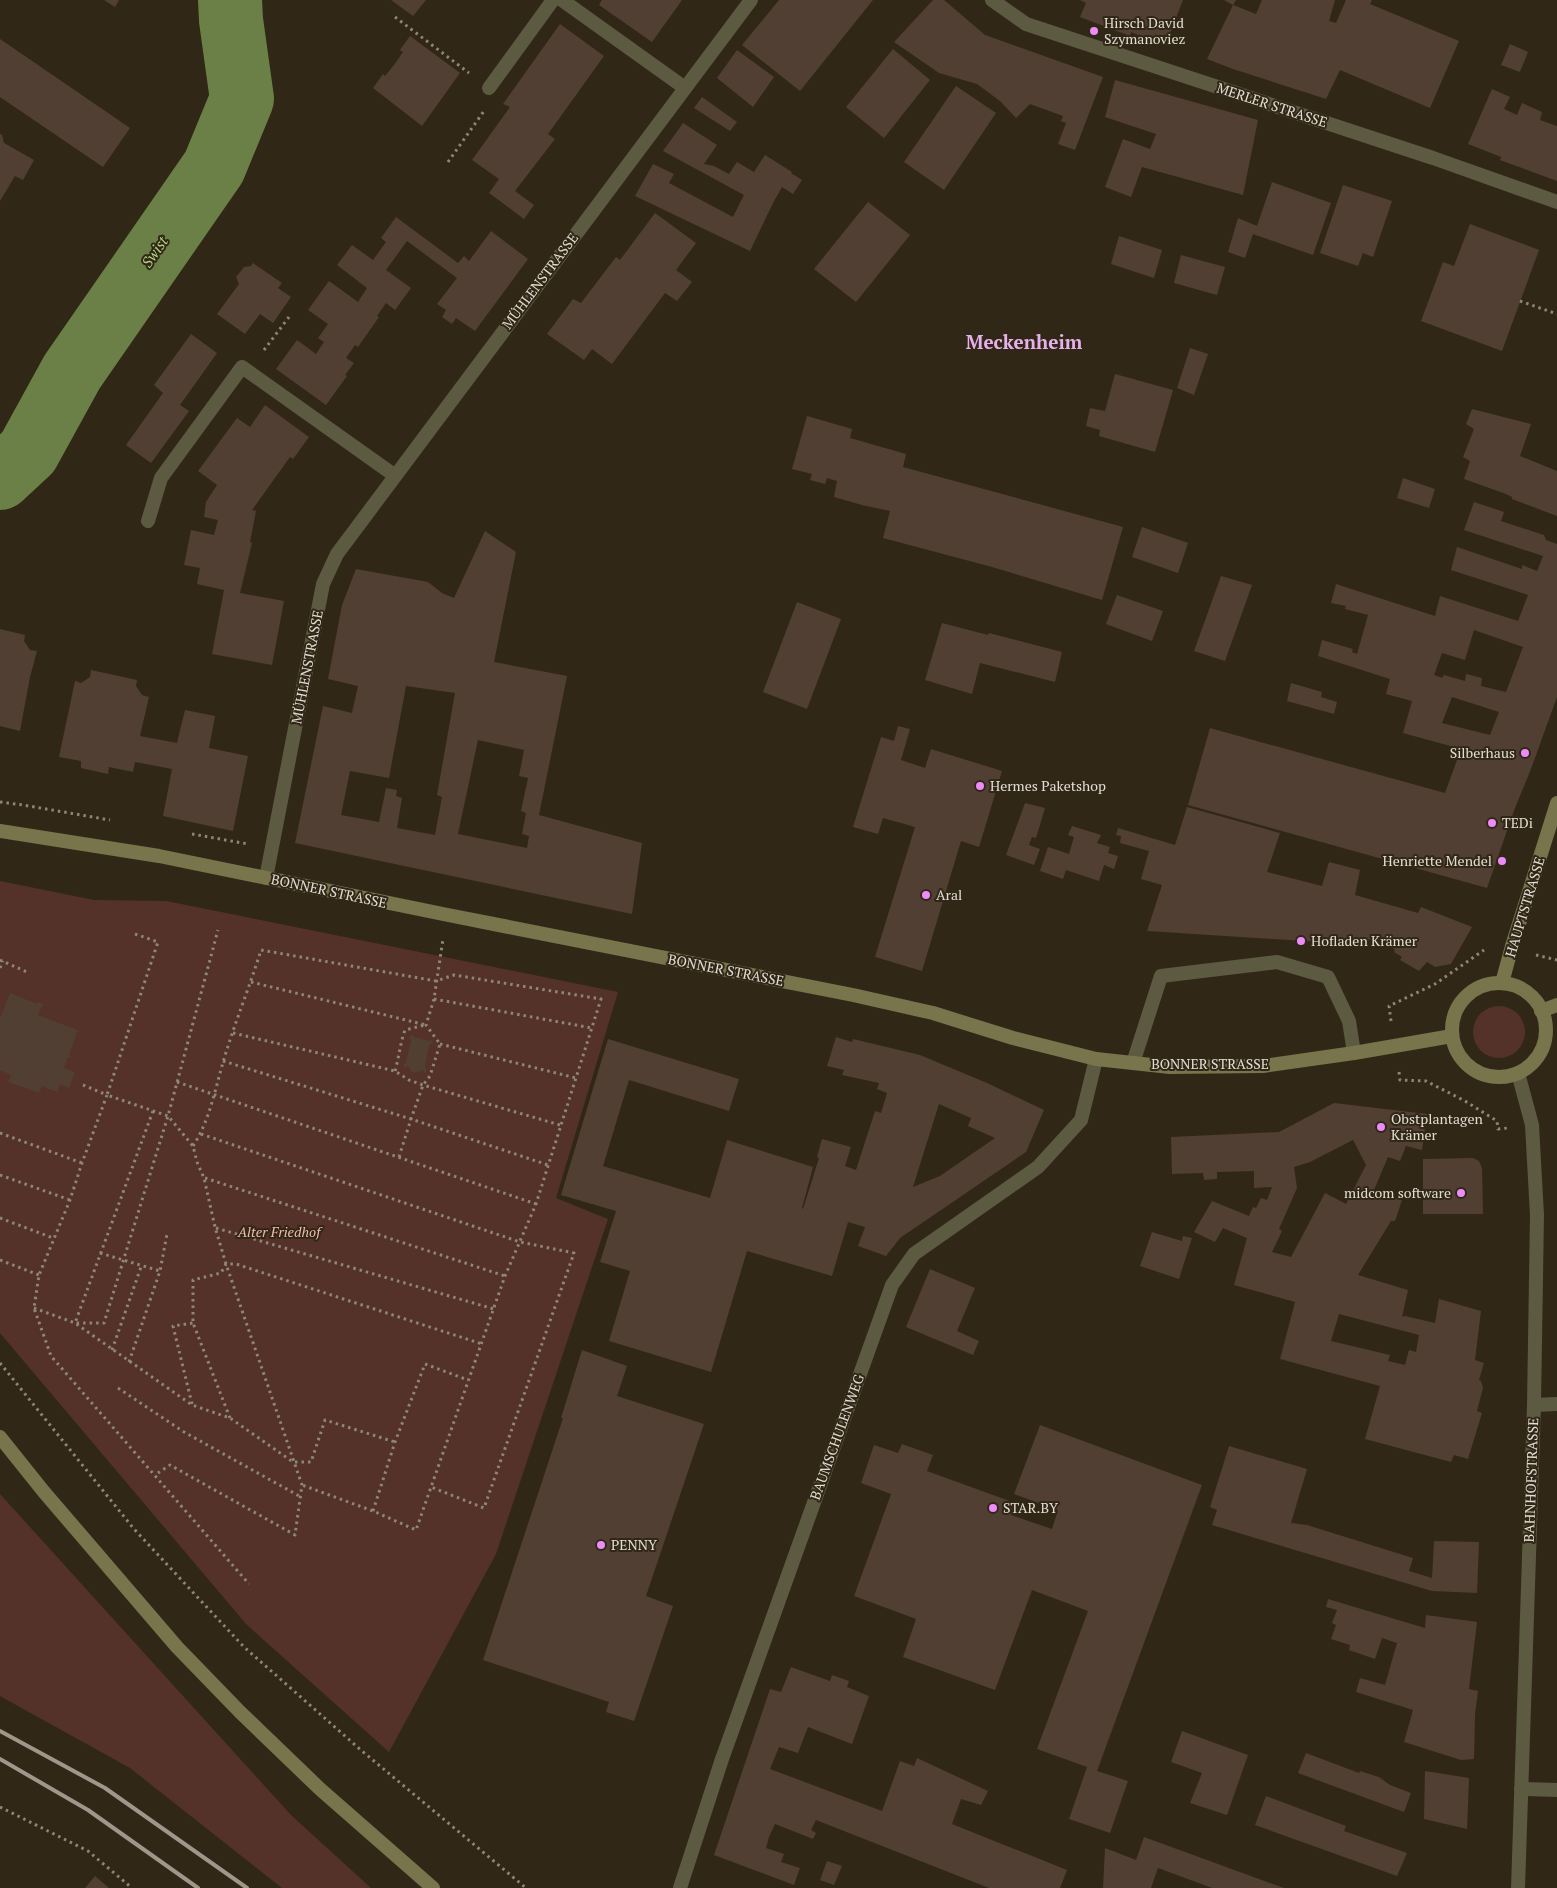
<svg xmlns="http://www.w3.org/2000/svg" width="1557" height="1888" font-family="'PT Serif',serif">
	<rect width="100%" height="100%" fill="#312717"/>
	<g fill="#54322a">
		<polygon points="0,881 94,900 166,901 618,992 556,1198 608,1219 496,1554 389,1752 246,1624 0,1333"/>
		<circle cx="1499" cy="1032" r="26"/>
		<polygon points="0,1494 291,1815 371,1888 282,1888 130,1768 0,1696"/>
	</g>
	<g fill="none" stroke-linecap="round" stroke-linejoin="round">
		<polyline stroke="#6a8047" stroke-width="64" points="0,478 28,452 72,372 214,167 242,99 231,20 230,0"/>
	</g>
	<g fill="#513f33" fill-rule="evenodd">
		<polygon points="104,0 119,0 115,7"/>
		<polygon points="391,0 426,0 413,16"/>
		<polygon points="602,0 682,0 652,42 599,5"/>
		<polygon points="779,0 873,0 800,91 742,45"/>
		<polygon points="933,0 944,0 985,35 1103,77 1075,150 1058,144 1066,123 1061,121 1063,116 1030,104 1016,118 1000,101 977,84 939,73 894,42"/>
		<polygon points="1080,0 1183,0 1165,46 1131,32 1130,36 1080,17 1086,3"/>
		<polygon points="1224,0 1236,0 1233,5"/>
		<polygon points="1262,0 1335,0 1329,21 1336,23 1346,0 1372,0 1370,4 1459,41 1430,108 1340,70 1326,99 1233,69 1207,59 1233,5 1256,14"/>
		<polygon points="560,24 604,56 548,134 555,139 515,191 534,205 524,219 489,193 499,179 472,160 510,107 503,104"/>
		<polygon points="410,36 460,73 422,126 373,88 383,74 385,76 394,65 403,52 400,50"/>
		<polygon points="0,39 130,128 103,167 0,97"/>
		<polygon points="1510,44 1528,52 1520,72 1501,65"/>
		<polygon points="893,49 930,80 884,138 846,107"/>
		<polygon points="737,50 774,77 753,107 717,78"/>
		<polygon points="1115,80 1258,120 1243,195 1142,167 1131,197 1105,187 1123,139 1150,149 1156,134 1105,117"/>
		<polygon points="956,86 996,113 944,190 904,162"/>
		<polygon points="1492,89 1510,97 1504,109 1517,115 1522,103 1542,112 1540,120 1557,126 1557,181 1500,160 1501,157 1468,144"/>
		<polygon points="702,97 737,122 730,131 694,108"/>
		<polygon points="683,123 717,145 704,164 714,166 729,174 737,162 754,172 765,155 792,172 791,173 802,180 793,194 782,187 773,203 750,251 635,196 653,164 674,174 669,183 733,217 744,195 663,151"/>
		<polygon points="0,134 2,135 4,143 34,160 23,180 15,176 0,201"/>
		<polygon points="1272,182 1331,203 1313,255 1253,234 1245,258 1228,252 1238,218 1257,226"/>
		<polygon points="1343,185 1392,201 1373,257 1363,253 1358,266 1320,253"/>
		<polygon points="868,202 910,235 856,302 814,269"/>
		<polygon points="655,213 696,243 676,270 692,282 677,301 665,293 612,364 592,349 584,360 547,334 573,299 581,303 616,257 620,260"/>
		<polygon points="396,217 458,263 464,256 469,261 491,231 528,259 475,331 456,318 452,324 442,317 446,310 437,304 457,278 407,241 386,270 411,288 395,310 386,303 377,316 379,317 358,347 355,345 346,358 354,363 345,375 347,376 326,405 276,369 297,340 316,354 324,342 318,338 328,324 308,310 329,281 358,302 367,288 337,265 352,245 373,260 386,242 381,238"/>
		<polygon points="1470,224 1539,250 1502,351 1421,321 1443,262 1454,266"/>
		<polygon points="1119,236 1162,250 1154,278 1111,264"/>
		<polygon points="1181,255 1225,267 1217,295 1174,283"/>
		<polygon points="253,263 282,283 278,288 291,297 273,323 260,314 245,334 217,314 239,284 236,277 244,267 251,266"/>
		<polygon points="191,334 217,353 180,405 189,411 151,463 126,445 163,393 154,385"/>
		<polygon points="1190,348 1208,354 1194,395 1177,388"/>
		<polygon points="1115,374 1173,390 1155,452 1099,436 1100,430 1086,426 1090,408 1105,411"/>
		<polygon points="265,405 309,437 293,459 290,457 252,510 256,511 250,542 252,543 240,593 284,601 272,665 212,654 224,590 197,584 200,568 184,565 191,530 214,535 218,520 204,517 206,502 217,485 198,471 237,418 250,427"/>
		<polygon points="1472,409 1531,424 1520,456 1557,471 1557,516 1512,499 1512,497 1506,494 1464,479 1470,461 1463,457 1474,429 1466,424"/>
		<polygon points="807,416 852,429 850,438 906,454 903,467 1123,527 1102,600 992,567 883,538 890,511 862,505 834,497 837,481 827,478 825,484 810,480 812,474 792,469"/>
		<polygon points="1403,478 1435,489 1429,508 1397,498"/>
		<path d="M1474 502 1504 512 1501 521 1544 535 1546 540 1557 544V697L1531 769 1515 808 1487 888 1188 805 1210 728 1445 793 1461 749 1403 733 1412 701 1386 694 1390 679 1318 656 1322 640 1353 649 1352 652 1357 654 1368 615 1345 609 1346 606 1331 603 1336 584 1435 616 1440 596 1518 621 1528 595 1451 570 1457 547 1522 569V565L1537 571 1543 556 1464 530ZM1474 630 1523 647 1506 692 1481 686 1482 678 1466 674 1465 681 1444 675 1442 678 1434 675 1442 653 1465 660ZM1452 697 1499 712 1490 735 1442 723Z"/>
		<polygon points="1142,527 1188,543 1178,573 1132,557"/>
		<path d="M485 531 516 552 494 662 567 676 539 815 642 843 632 914 295 843 323 706 352 713 358 686 328 679 342 605 356 569 428 582 442 593 454 598ZM406 686 455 693 437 795 442 797 435 835 397 828 402 798 396 796 397 790 386 788 379 822 341 815 350 771 389 778ZM478 740 524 750 519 776 528 778 521 811 526 813 522 834 529 836 527 848 458 834Z"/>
		<polygon points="1221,576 1252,585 1225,661 1194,651"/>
		<polygon points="1117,595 1163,611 1152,641 1106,624"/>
		<polygon points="797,602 841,619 807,709 763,692"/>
		<polygon points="942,623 988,635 989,633 1062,652 1055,682 980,663 972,694 925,680"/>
		<polygon points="0,629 25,635 24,641 30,650 37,651 30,677 20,731 0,726"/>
		<polygon points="91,670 137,680 136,686 142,695 149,697 140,736 177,743 185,710 215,716 209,748 248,756 233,831 163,816 172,769 135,762 133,772 109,767 108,774 81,768 81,761 59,757 75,681 81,683 90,677"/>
		<polygon points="1291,683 1322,692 1321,697 1337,702 1334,714 1287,701"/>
		<polygon points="898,726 910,729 901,760 925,768 931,749 1002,771 979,847 961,841 922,971 875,957 915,827 883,818 878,834 853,827 881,737 894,741"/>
		<polygon points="1025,803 1045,808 1036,838 1032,837 1029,845 1040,849 1034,865 1006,855"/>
		<polygon points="1187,807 1280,833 1267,872 1322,886 1329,862 1360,870 1355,895 1418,913 1421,907 1472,927 1451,964 1435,967 1427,962 1419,971 1400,960 1402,957 1394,952 1395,950 1382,940 1352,939 1352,944 1147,931 1162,885 1141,879 1149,851 1120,843 1121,836 1116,835 1118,828 1175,845"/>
		<polygon points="1072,826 1101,835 1097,843 1110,847 1108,853 1118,856 1114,869 1104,865 1099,881 1066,870 1063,879 1040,871 1048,847 1069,854 1074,837 1068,835"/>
		<polygon points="10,993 37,1004 38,1002 43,1004 38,1015 80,1031 77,1032 69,1055 71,1056 70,1058 68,1057 64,1068 75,1072 69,1088 60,1084 57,1092 42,1086 39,1093 8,1082 11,1075 0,1070 0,1018"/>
		<polygon points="413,1035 414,1037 429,1041 432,1040 433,1043 429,1045 425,1067 427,1071 424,1073 423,1070 416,1073 412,1072 408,1066 405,1068 403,1065 406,1063 411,1041 409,1037"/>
		<path d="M836 1037 852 1042 853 1039 920 1055 987 1083 1044 1110 1026 1152 900 1238 886 1256 858 1246 865 1227 848 1222 832 1276 747 1251 711 1372 609 1341 630 1271 600 1262 616 1211 561 1195 608 1039 739 1079 729 1111 629 1080 603 1166 710 1198 727 1140 813 1167 802 1208 803 1209 819 1158 817 1157 822 1139 851 1147 845 1166 856 1170 875 1111 881 1113 887 1093 877 1089 879 1083 842 1075 844 1070 827 1066ZM939 1104 971 1118 968 1126 995 1138 940 1176 913 1187Z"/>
		<path d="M1334 1103 1427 1114 1422 1150 1406 1146 1400 1161 1388 1157 1374 1190 1402 1200 1395 1221H1391L1358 1275 1408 1290 1402 1317 1405 1316 1435 1323 1439 1299 1481 1311 1475 1360 1484 1363 1479 1380 1481 1381 1483 1388 1477 1411 1482 1413 1468 1459 1454 1455 1451 1462 1365 1439 1380 1386 1280 1359 1295 1302 1234 1285 1247 1238 1223 1228 1215 1242 1194 1232 1212 1201 1249 1216 1253 1207 1256 1208 1261 1198 1267 1200 1272 1187 1254 1188V1171L1217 1172V1179L1204 1180 1203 1173 1172 1174 1171 1137 1279 1132ZM1353 1140 1366 1165 1346 1204 1325 1193 1291 1257 1272 1252 1282 1231 1279 1229 1297 1188 1294 1167 1310 1162ZM1339 1314 1419 1335 1416 1352 1409 1350 1405 1365 1388 1361 1390 1355 1331 1341Z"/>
		<polygon points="1473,1158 1479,1161 1482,1168 1483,1214 1423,1214 1423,1159"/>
		<polygon points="1152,1232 1182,1241 1183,1236 1192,1238 1179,1279 1140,1266"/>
		<polygon points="930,1269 975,1288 957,1331 979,1341 973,1355 906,1327"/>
		<polygon points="582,1350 627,1366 617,1396 704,1424 646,1596 673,1606 634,1721 606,1712 609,1702 483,1660 563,1418 561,1418"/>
		<polygon points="1040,1425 1202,1485 1097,1771 1128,1781 1110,1833 1069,1819 1087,1767 1037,1749 1088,1611 1032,1590 995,1690 903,1657 916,1619 854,1596 891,1494 861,1483 874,1445 898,1453 902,1444 933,1455 927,1471 1015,1503 1011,1515 1052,1529 1058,1510 1014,1494"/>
		<polygon points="1229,1446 1307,1469 1291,1523 1307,1525 1413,1558 1409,1571 1432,1578 1434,1541 1479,1542 1477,1593 1432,1591 1212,1525 1217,1510 1210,1507"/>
		<polygon points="1328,1599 1425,1628 1426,1615 1477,1622 1469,1689 1478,1691 1475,1714 1474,1759 1461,1760 1404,1742 1413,1710 1356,1692 1360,1678 1385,1685 1397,1643 1382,1638 1375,1659 1349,1650 1350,1645 1331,1639 1336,1625 1332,1623 1337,1610 1326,1607"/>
		<polygon points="791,1667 830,1681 832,1675 849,1681 847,1687 869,1696 852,1744 808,1727 798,1753 779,1747 770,1769 882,1811 900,1761 914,1766 917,1758 988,1791 981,1805 961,1799 952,1824 1067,1870 1060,1888 989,1888 816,1820 811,1830 816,1833 813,1839 775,1824 769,1837 766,1848 784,1854 781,1862 800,1868 794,1885 714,1855 770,1689 781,1692"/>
		<polygon points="1182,1731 1248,1755 1227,1815 1190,1803 1202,1773 1171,1762"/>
		<polygon points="1306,1753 1359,1773 1360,1771 1379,1777 1390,1785 1411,1793 1404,1812 1298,1773"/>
		<polygon points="1425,1771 1469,1778 1467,1829 1424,1819"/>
		<polygon points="1266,1796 1346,1826 1344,1831 1407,1853 1397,1876 1255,1825"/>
		<polygon points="1144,1837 1284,1888 1212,1888 1158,1868 1151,1888 1103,1888 1105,1848 1136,1860"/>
		<polygon points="827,1861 842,1866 834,1885 820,1880"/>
		<polygon points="95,1876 109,1888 85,1888"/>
	</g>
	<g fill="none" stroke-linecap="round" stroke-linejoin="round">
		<g stroke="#8e867a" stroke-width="3" stroke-dasharray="2.5 4" stroke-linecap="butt">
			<polyline points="395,17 469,73"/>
			<polyline points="448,162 484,111"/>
			<polyline points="1520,301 1557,314"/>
			<polyline points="264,350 289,317"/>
			<polyline points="0,802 23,805 110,820"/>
			<polyline points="192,834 248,844"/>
			<polyline points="135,934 158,942 107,1095 168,1116 193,1146 197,1162 204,1178 215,1227 226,1264 302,1485 295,1535 170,1465 155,1475"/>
			<polyline points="1536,955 1557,960"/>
			<polyline points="0,960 27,972"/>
			<polyline points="0,968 3,961"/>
			<polyline points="251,982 426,1025"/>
			<polyline points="434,999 592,1028"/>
			<polyline points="1391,1021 1389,1006 1435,984 1484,950"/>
			<polyline points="233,1033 395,1071 409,1080 423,1085 560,1125"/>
			<polyline points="440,1044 576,1078"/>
			<polyline points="223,1061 411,1119 548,1165"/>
			<path d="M395 1071C399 1057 400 1044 405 1030L425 1025"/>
			<polyline points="1399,1072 1400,1080 1426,1081 1465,1101 1497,1121 1498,1129 1508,1128"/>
			<polyline points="177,1082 536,1204"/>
			<polyline points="83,1085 107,1095 82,1163 70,1200 39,1275 34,1308 51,1356 249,1584"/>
			<polyline points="153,1111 75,1323 104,1323 168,1116 218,930"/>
			<polyline points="0,1133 82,1163"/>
			<polyline points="201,1134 520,1242 574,1253 484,1508 431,1487"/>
			<path d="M193 1146C210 1120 215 1089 224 1059 235 1022 250 986 261 950L436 981 454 975 601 999 536 1204 505 1276 416 1530 373 1511 302 1485"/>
			<polyline points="399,1157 411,1119 423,1085 430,1076 440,1044 426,1025 434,999 443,939"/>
			<polyline points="0,1175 70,1200"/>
			<polyline points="205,1178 505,1276"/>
			<polyline points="0,1218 53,1238"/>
			<polyline points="216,1228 494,1309"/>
			<polyline points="100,1253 160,1271"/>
			<polyline points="0,1260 39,1275"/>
			<polyline points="34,1308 75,1323 192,1405 230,1418 293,1462 311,1462 325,1420 395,1442"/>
			<polyline points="112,1350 141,1267"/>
			<polyline points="129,1362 160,1271 167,1234"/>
			<polyline points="0,1363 134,1529 244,1647 362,1751 526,1888"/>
			<polyline points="118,1388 184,1432 301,1497"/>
			<polyline points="192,1404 173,1326 193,1323"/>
			<polyline points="230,1418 193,1323 193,1280 221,1273 226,1264 236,1264 482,1344"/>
			<polyline points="373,1511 395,1442 425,1364 468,1380"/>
			<polyline points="0,1807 88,1851 132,1888"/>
		</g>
		<g stroke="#5c5a41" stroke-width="14">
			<polyline points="1133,1063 1161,976 1277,962 1328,977 1349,1021 1354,1053"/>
			<polyline points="1534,1405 1557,1404"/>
		</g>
		<g stroke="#5c5a41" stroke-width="14">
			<polyline points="562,0 685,88"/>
			<polyline points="992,0 1026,24 1433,158 1557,202"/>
			<polyline points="489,88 553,0"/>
			<polyline points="148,521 161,478 242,367 394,475"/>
			<polyline points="266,878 323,584 337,554 751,0"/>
			<polyline points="1521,1789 1557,1790"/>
		</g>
		<g stroke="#5c5a41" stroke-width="14">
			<polyline points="1518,1073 1532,1125 1537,1215 1534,1405 1518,1888"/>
			<polyline points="680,1888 722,1759 892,1285 914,1254 1038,1167 1081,1120 1096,1059"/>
		</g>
		<g stroke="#78744c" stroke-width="14">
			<polyline points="0,831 159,856 448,915 853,995 933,1013 1013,1038 1096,1059 1170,1067 1263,1066 1354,1053 1452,1036"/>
			<polyline points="1502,983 1512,946 1557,803"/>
			<circle cx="1499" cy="1030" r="47"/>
			<polyline points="1541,1011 1557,1005"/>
			<polyline points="0,1437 44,1492 177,1647 240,1712 320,1789 433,1888"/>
		</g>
		<g stroke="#9f978b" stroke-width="4">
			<polyline points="0,1731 105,1788 247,1888"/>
			<polyline points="0,1759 88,1810 198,1888"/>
		</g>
	</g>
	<g fill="#ed8cf9" stroke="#312717" stroke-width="2">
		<circle cx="1094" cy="31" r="5"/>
		<circle cx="1525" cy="753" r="5"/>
		<circle cx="980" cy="786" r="5"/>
		<circle cx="1492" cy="823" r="5"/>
		<circle cx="1502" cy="861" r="5"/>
		<circle cx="926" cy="895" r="5"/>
		<circle cx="1301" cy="941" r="5"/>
		<circle cx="1381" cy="1127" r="5"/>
		<circle cx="1461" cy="1193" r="5"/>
		<circle cx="993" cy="1508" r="5"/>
		<circle cx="601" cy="1545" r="5"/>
	</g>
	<g text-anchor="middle" stroke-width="4" stroke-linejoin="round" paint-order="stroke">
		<g font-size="14" fill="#e2dcd2" stroke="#312717" text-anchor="start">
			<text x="1104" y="28">Hirsch David<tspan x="1104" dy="16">Szymanoviez</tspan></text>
			<text x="1515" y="758" text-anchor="end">Silberhaus</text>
			<text x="990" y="791">Hermes Paketshop</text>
			<text x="1502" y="828">TEDi</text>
			<text x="1492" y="866" text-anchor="end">Henriette Mendel</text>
			<text x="936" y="900">Aral</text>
			<text x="1311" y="946">Hofladen Krämer</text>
			<text x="1391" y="1124">Obstplantagen<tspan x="1391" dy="16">Krämer</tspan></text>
			<text x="1451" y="1198" text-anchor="end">midcom software</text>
			<text x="1003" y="1513">STAR.BY</text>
			<text x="611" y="1550">PENNY</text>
		</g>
		<g font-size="14" fill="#e2dcd2" stroke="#312717">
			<text transform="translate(1272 105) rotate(18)" y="5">MERLER STRASSE</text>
			<text transform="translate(540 281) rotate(-53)" y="5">MÜHLENSTRASSE</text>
			<text transform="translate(307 667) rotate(-79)" y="5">MÜHLENSTRASSE</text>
			<text transform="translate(329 891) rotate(12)" y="5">BONNER STRASSE</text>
			<text transform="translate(1525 907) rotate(-73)" y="5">HAUPTSTRASSE</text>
			<text transform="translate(726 970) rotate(11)" y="5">BONNER STRASSE</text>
			<text x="1210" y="1069">BONNER STRASSE</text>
			<text transform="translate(837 1437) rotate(-70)" y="5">BAUMSCHULENWEG</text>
			<text transform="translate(1531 1480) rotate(-88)" y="5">BAHNHOFSTRASSE</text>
		</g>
		<g font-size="14" font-style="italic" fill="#f3baad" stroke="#312717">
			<text x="279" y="1237">Alter Friedhof</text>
		</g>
		<g font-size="15" font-style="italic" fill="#b1d27e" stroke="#312717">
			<text transform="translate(155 252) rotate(-55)" y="5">Swist</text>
		</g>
		<g font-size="19" font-weight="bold" fill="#e6b1ed" stroke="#312717">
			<text x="1024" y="349">Meckenheim</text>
		</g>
	</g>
</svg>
